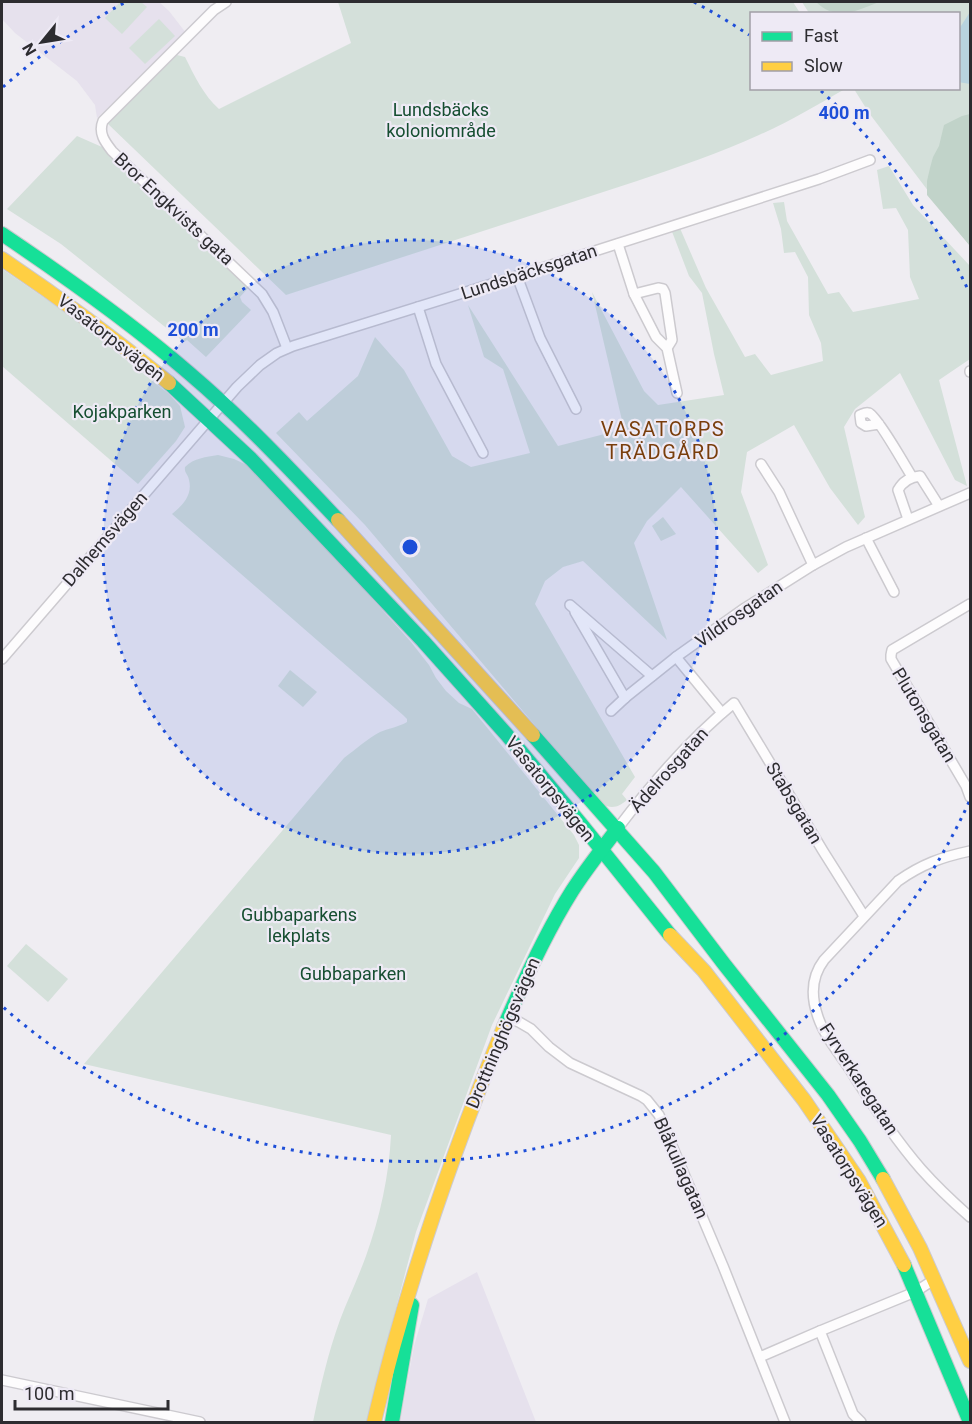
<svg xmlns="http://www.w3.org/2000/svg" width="972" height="1424" font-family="Roboto,sans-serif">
	<rect width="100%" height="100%" fill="#efedf2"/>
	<g fill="#e6e1ed">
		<polygon points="2,2 159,2 169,11 186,33 97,118 95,105 77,81 15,33 2,19"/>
		<polygon points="477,1272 536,1422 400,1422 414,1346 428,1299"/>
	</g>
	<g fill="#d4e0da">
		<polygon points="120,2 141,2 147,7 122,34 105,18"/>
		<path d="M338 2H793L800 13 752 14V88L845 89C817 105 789 122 759 135 720 153 678 167 637 181L286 295 107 123 177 55 185 57C194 75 204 96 219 109L351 43Z"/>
		<polygon points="802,2 970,2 970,246 869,113 854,89 958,88 958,14 809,13"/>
		<polygon points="159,19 175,36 145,64 129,48"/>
		<polygon points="77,136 102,147 249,287 240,297 242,302 251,310 206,357 187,340 184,342 61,244 7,209"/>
		<path d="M889 166 913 205 970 266V359L939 380 967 486 955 480 900 373 855 409 844 427 865 517 858 525 830 488 794 425 747 452 741 492 768 565 758 573 681 487 647 521 634 543 667 640 583 561 563 567 545 581 535 604 635 777 622 794 627 800C619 807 611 810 601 803L365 525 276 433 299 412 307 421 358 376 375 337 404 370 452 456 471 467 530 453 503 369 484 357 468 305 558 446 624 429 592 292 644 391 658 405 724 395 714 354 702 293 689 276 671 229 679 226 706 288 745 357 755 354 771 375 823 361 821 343 809 315 808 277 795 252 784 253 781 229 773 203 784 202 787 221 828 294 839 292 853 312 919 299 910 277 908 230 896 208 883 209 877 170Z"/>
		<polygon points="2,269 75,319 169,394 180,406 185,427 176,441 138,484 2,366"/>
		<path d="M218 455 234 459 247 465 315 535 411 642 429 665 436 678 446 691 459 703 472 709 574 835 579 845V858L555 894 492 1025 416 1232 386 1346 369 1422H313C320 1388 328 1353 340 1320 348 1299 358 1278 366 1256 380 1217 389 1176 391 1135L84 1064 344 758C356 749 367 739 380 732 389 728 399 727 407 722V719L403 715 172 514C182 506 193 495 189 480 188 474 184 473 185 467 194 458 206 457 218 455Z"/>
		<polygon points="663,517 676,534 661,541 652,526"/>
		<polygon points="290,670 317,692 303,707 278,686"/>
		<polygon points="26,944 68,979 48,1002 7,966"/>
	</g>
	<g fill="#c1d3c9">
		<path d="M816 2H879C856 11 837 22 816 2Z"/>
		<polygon points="970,114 970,246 927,195 927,181 930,168 933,157 939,146 944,125 962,116"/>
	</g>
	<polygon fill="#b8d3df" points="970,12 970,84 958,82 959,29"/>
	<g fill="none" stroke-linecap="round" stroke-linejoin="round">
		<defs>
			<g id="street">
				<path d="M226 2 214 10 103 121C98 133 105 142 112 151L262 294 273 312 287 348"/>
				<polyline points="618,244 634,294 656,337 667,348 677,393"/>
				<polyline points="517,276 540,338 576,409"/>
				<polyline points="634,294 658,288 663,289 665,293 672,340 667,348"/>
				<polyline points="418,307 436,364 483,453"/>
				<polyline points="970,371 970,372"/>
				<path d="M879 424 866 426 861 423 860 415C863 414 865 412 869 413 877 416 906 467 912 477"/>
				<polyline points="761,464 779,492 813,565"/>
				<path d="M908 519 898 490C903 481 910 477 920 476L939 506"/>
				<polyline points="866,538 894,592"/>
				<polyline points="970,604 892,650 891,655 891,659 966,786 970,797"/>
				<polyline points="570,605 652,676"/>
				<polyline points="575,612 625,698"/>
				<polyline points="2,659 237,387 260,365 277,353 293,346 517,276 819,179 870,160"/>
				<polyline points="611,711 626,697 676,657"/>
				<polyline points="722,713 676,657 745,608 813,565 846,547 970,493"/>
				<path d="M618 828C652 783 690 739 734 703L823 851 864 916"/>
				<path d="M970 851C942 857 922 864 898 881L824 960C811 977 811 997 818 1017 824 1035 838 1052 849 1068 871 1103 894 1138 921 1169 936 1186 953 1202 970 1217"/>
				<polyline points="507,1018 519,1022 531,1029 549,1047 570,1063 641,1096 647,1100 659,1115 723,1266 785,1422"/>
				<polyline points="760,1357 820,1331"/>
				<polyline points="2,1380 200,1422"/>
				<polyline points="861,1422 853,1414 820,1331 915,1292 935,1279"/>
			</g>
			<g id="fast">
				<path d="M2 234C66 277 130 322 189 373 242 418 290 469 338 520"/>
				<polyline points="169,383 251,459 423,641 507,735 581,824 670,935"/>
				<polyline points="533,735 654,872 724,964 828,1095 860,1141 883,1179"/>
				<path d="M504 1027C524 980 545 934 572 891 586 869 602 849 618 828"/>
				<polyline points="904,1265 970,1422"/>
				<polyline points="392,1422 412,1305"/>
			</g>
			<g id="slow">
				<path d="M2 259C60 298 115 339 169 383"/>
				<polyline points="338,520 533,735"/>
				<polyline points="670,935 704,971 804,1100 859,1181 904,1265"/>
				<polyline points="883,1179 920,1248 970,1361"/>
				<path d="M374 1422C406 1286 451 1156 504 1027"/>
			</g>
		</defs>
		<use href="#street" stroke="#cccacf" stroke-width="12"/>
		<use href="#fast" stroke="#cccacf" stroke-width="16"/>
		<use href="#slow" stroke="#cccacf" stroke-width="16"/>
		<use href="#street" stroke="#fdfcfd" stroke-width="9"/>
		<use href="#fast" stroke="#16e098" stroke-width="14"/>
		<use href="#slow" stroke="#ffcf43" stroke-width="14"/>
	</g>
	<circle cx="410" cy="547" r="307" fill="#1d4ed8" fill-opacity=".12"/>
	<g fill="none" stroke="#1d4ed8" stroke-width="3" stroke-dasharray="3 6">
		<circle cx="410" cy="547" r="307"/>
		<path d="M969 802A614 614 0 0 1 3 1007M3 87A614 614 0 0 1 126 2M694 2A614 614 0 0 1 749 35M821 91A614 614 0 0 1 969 292"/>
	</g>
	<g text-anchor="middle" stroke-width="4.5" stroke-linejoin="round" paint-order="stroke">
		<g font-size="18" fill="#164e31" stroke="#eeeaf5">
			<text x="441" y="116">Lundsbäcks<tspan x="441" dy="21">koloniområde</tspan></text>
			<text x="122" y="418">Kojakparken</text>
			<text x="299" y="921">Gubbaparkens<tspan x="299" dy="21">lekplats</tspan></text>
			<text x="353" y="980">Gubbaparken</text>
		</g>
		<g font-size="18" fill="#2d2c30" stroke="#eeeaf5">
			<text transform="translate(174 209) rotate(43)" y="6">Bror Engkvists gata</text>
			<text transform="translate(529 272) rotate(-18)" y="6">Lundsbäcksgatan</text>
			<text transform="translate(111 338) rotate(38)" y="6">Vasatorpsvägen</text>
			<text transform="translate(105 539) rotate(-49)" y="6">Dalhemsvägen</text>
			<text transform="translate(739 614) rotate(-35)" y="6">Vildrosgatan</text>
			<text transform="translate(924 715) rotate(59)" y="6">Plutonsgatan</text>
			<text transform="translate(669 770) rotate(-48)" y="6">Ädelrosgatan</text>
			<text transform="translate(550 789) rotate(51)" y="6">Vasatorpsvägen</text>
			<text transform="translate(794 803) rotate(59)" y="6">Stabsgatan</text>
			<text transform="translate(503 1033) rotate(-67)" y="6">Drottninghögsvägen</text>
			<text transform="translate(859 1079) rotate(57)" y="6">Fyrverkaregatan</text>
			<text transform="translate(681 1168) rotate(66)" y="6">Blåkullagatan</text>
			<text transform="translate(849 1171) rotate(58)" y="6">Vasatorpsvägen</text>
		</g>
		<g font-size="20" letter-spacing="1.5" fill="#793e0c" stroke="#eeeaf5">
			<text x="663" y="436">VASATORPS<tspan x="663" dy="23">TRÄDGÅRD</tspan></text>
		</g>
	</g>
	<circle cx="410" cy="547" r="9" fill="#1d4ed8" stroke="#eeeaf5" stroke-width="3"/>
	<g font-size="18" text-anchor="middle" font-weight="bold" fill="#1d4ed8" stroke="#eeeaf5" stroke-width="4.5" stroke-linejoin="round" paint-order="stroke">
		<text x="844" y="119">400 m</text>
		<text x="193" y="336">200 m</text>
	</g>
	<rect width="972" height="1424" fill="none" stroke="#2d2c30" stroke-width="6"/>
	<rect x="750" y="12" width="210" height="78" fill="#eeeaf5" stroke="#a19ea6" stroke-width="1.5"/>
	<rect x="762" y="32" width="30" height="9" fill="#16e098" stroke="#a19ea6" stroke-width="1.5"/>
	<text x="804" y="42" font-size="18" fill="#2d2c30">Fast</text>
	<rect x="762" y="62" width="30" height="9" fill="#ffcf43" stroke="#a19ea6" stroke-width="1.5"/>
	<text x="804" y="72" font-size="18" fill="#2d2c30">Slow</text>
	<g transform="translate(42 42) rotate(240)" stroke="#eeeaf5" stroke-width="4.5" paint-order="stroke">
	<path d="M0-4.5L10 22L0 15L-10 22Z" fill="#2d2c30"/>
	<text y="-9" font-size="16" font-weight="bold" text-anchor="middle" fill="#2d2c30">N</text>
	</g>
	<path d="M15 1400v9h153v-9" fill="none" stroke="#2d2c30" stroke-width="3"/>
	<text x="24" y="1400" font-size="18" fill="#2d2c30" stroke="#eeeaf5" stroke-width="4.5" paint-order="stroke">100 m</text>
</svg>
